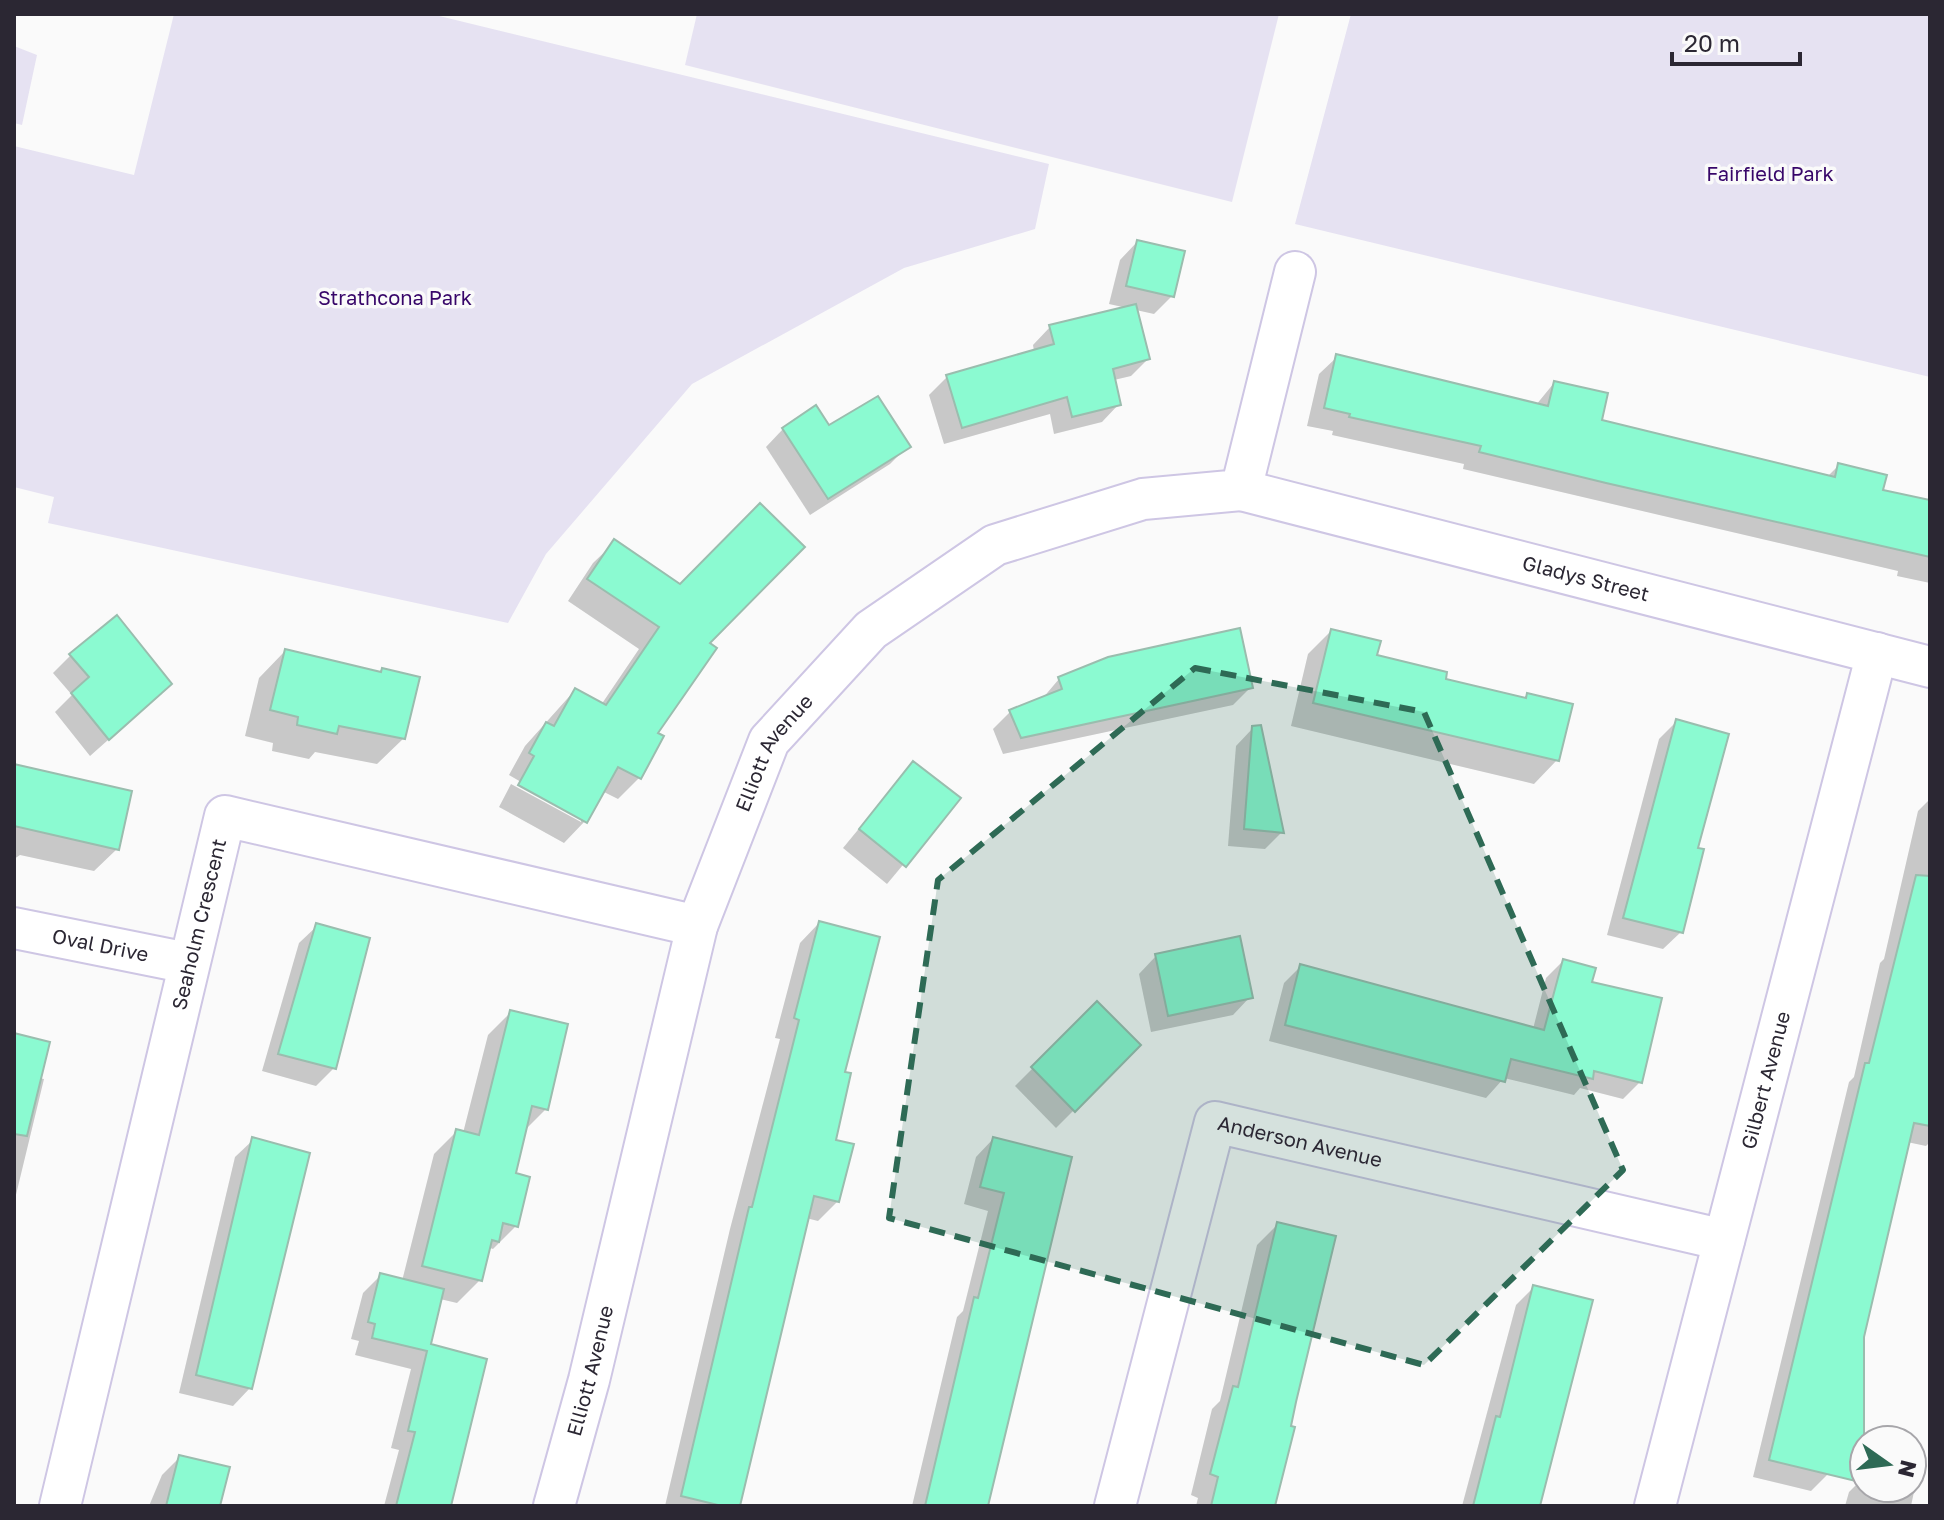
<svg xmlns="http://www.w3.org/2000/svg" width="1944" height="1520" font-family="'Golos Text',sans-serif">
	<rect width="100%" height="100%" fill="#fafafa"/>
	<g fill="#e6e2f2">
		<polygon points="174,14 431,14 1049,164 1035,229 904,268 692,384 546,554 508,623 48,523 54,497 14,487 14,146 134,175"/>
		<polygon points="697,14 1279,14 1232,202 685,65"/>
		<polygon points="1351,14 1930,14 1930,377 1295,224"/>
		<polygon points="14,46 37,55 22,125 14,123"/>
	</g>
	<g fill="#0003">
		<polygon points="1137,242 1172,296 1154,314 1136,310 1148,359 1131,376 1114,380 1119,404 1102,422 1054,434 1050,414 944,444 929,395 947,377 1034,351 1033,345 1050,327 1127,308 1109,304 1120,260"/>
		<polygon points="1337,357 1536,405 1554,383 1600,421 1827,477 1839,465 1881,491 1930,502 1930,583 1897,576 1898,571 1463,469 1464,464 1332,435 1333,431 1307,426 1319,374"/>
		<polygon points="828,427 908,446 890,464 810,515 766,447 783,429"/>
		<polygon points="615,542 706,643 655,734 661,737 639,778 618,799 602,791 585,821 564,843 499,807 511,784 581,822 581,817 509,775 525,746 575,690 601,705 639,649 568,601 593,563"/>
		<polygon points="1331,631 1375,657 1443,680 1523,699 1527,695 1557,760 1534,784 1291,726 1308,654"/>
		<polygon points="285,651 404,738 377,764 315,752 309,759 272,751 273,743 245,736 259,678"/>
		<polygon points="71,655 152,701 90,756 55,712 72,695 53,673"/>
		<polygon points="1059,679 1251,687 1233,705 1003,754 993,729 1010,712 1042,699"/>
		<polygon points="1676,722 1696,849 1681,932 1663,949 1607,935 1659,739"/>
		<polygon points="1253,728 1282,832 1265,849 1228,846 1236,746"/>
		<polygon points="913,763 958,799 887,884 843,848"/>
		<polygon points="14,764 117,849 94,871 20,855 14,859"/>
		<polygon points="1930,799 1930,1142 1926,1146 1907,1142 1828,1474 1811,1491 1753,1477 1849,1082 1854,1077 1880,963 1884,959 1918,811"/>
		<polygon points="819,923 843,1073 833,1141 838,1201 818,1221 806,1218 738,1506 665,1506 730,1229 780,1039 775,1038 800,943"/>
		<polygon points="317,926 334,1068 316,1086 262,1071 299,943"/>
		<polygon points="1156,956 1250,997 1233,1015 1151,1032 1139,974"/>
		<polygon points="1563,961 1640,1082 1623,1099 1580,1088 1574,1095 1504,1078 1486,1098 1269,1041 1284,983 1301,966 1533,1029 1546,978"/>
		<polygon points="1097,1004 1139,1045 1056,1128 1015,1086"/>
		<polygon points="511,1012 546,1109 524,1131 513,1175 516,1226 493,1249 490,1248 480,1280 457,1303 440,1299 428,1346 448,1506 384,1506 399,1450 391,1448 411,1369 355,1355 359,1341 351,1339 363,1293 380,1276 402,1281 434,1154 457,1131 463,1133 488,1035"/>
		<polygon points="14,1035 39,1078 44,1079 14,1203"/>
		<polygon points="993,1139 1070,1158 986,1506 912,1506 957,1317 963,1311 988,1211 964,1204 976,1157"/>
		<polygon points="253,1140 250,1388 233,1406 179,1393 235,1157"/>
		<polygon points="1278,1224 1294,1401 1273,1506 1196,1506 1198,1498 1191,1495 1212,1409 1220,1401 1257,1245"/>
		<polygon points="1534,1287 1537,1506 1462,1506 1516,1305"/>
		<polygon points="180,1457 227,1468 220,1506 149,1506 162,1475"/>
		<polygon points="1864,1477 1864,1488 1915,1487 1911,1506 1845,1506 1849,1492"/>
	</g>
	<g fill="#8bfad1" stroke="#9abdae" stroke-width="2">
		<polygon points="1137,240 1185,251 1174,297 1126,286"/>
		<polygon points="1136,304 1150,359 1113,369 1121,405 1072,417 1067,397 962,428 946,375 1054,344 1049,325"/>
		<polygon points="1336,354 1548,406 1554,381 1608,393 1602,420 1835,477 1838,463 1887,475 1883,490 1930,500 1930,557 1606,483 1479,452 1481,446 1349,417 1350,414 1324,408"/>
		<polygon points="878,396 911,447 828,499 782,428 816,405 829,425"/>
		<polygon points="760,503 805,547 710,643 717,648 658,733 664,736 641,779 618,767 587,823 518,785 534,756 529,753 546,722 554,726 575,688 606,705 659,627 587,579 614,539 680,584"/>
		<polygon points="117,615 172,684 109,740 71,693 89,677 69,654"/>
		<polygon points="1240,628 1253,688 1021,738 1009,710 1062,689 1058,677 1108,657"/>
		<polygon points="1331,629 1381,641 1377,655 1447,672 1446,679 1526,698 1527,693 1573,704 1559,761 1313,703"/>
		<polygon points="285,649 381,672 382,668 420,677 405,739 339,726 337,734 297,725 298,717 270,710"/>
		<polygon points="1676,719 1729,734 1698,848 1704,849 1683,933 1623,918"/>
		<polygon points="1261,725 1284,833 1244,829 1252,726"/>
		<polygon points="913,761 961,798 906,867 859,829"/>
		<polygon points="14,764 132,791 119,850 14,826"/>
		<polygon points="1916,875 1930,876 1930,1126 1914,1123 1864,1337 1864,1483 1769,1460 1865,1063 1869,1063"/>
		<polygon points="819,921 880,937 845,1072 851,1073 836,1140 854,1144 839,1202 814,1196 740,1506 722,1506 681,1496 749,1207 752,1207 799,1020 794,1018"/>
		<polygon points="316,923 370,938 336,1069 278,1054"/>
		<polygon points="1240,936 1253,998 1168,1016 1155,954"/>
		<polygon points="1563,959 1596,968 1592,982 1662,998 1642,1083 1594,1071 1593,1079 1511,1059 1505,1082 1285,1025 1300,964 1544,1030"/>
		<polygon points="1097,1001 1141,1045 1075,1112 1031,1067"/>
		<polygon points="510,1010 568,1024 548,1110 532,1106 516,1173 530,1177 518,1227 503,1223 499,1242 492,1240 482,1281 422,1266 456,1129 479,1135"/>
		<polygon points="14,1033 50,1042 27,1136 14,1134"/>
		<polygon points="252,1137 310,1153 252,1389 196,1375"/>
		<polygon points="993,1137 1072,1157 988,1506 925,1506 974,1297 978,1298 1004,1193 980,1187"/>
		<polygon points="1277,1222 1336,1236 1296,1402 1291,1426 1295,1427 1275,1506 1211,1506 1218,1477 1210,1474 1233,1386 1238,1387"/>
		<polygon points="380,1273 444,1289 431,1344 487,1359 451,1506 396,1506 415,1432 408,1431 427,1351 372,1338 375,1324 368,1322"/>
		<polygon points="1533,1285 1593,1300 1540,1506 1473,1506 1496,1416 1500,1417"/>
		<polygon points="179,1455 230,1467 220,1506 166,1506"/>
	</g>
	<g fill="none" stroke-linecap="round" stroke-linejoin="round">
		<defs>
			<g id="minor">
				<path id="s1" d="M1241 490 1930 667"/>
				<path id="s2" d="M14 928 188 963"/>
				<path id="s3" d="M60 1506 225 816 697 926"/>
				<path id="s4" d="M554 1506 589 1380 697 926 769 741 871 630 995 545 1143 499 1241 490 1295 272"/>
				<path id="s5" d="M1115 1506 1215 1122 1724 1240"/>
				<path id="s6" d="M1655 1506 1877 653"/>
			</g>
		</defs>
		<use href="#minor" stroke="#cec6e4" stroke-width="44"/>
		<use href="#minor" stroke="#fff" stroke-width="40"/>
	</g>
	<path fill="#2e6a55" fill-opacity="0.2" stroke="#2e6a55" stroke-width="6" stroke-dasharray="16 10" stroke-linejoin="round" d="M1195 668 1424 712 1623 1170 1424 1365 889 1218 938 880Z"/>
	<g text-anchor="middle" stroke-width="7" stroke-linejoin="round" paint-order="stroke">
		<g font-size="20" fill="#370669" stroke="#fafafa">
			<text x="1770" y="181">Fairfield Park</text>
			<text x="395" y="305">Strathcona Park</text>
		</g>
		<g font-size="20" fill="#2b2733" stroke="#fafafa">
			<text dy="7" stroke="none"><textPath href="#s1" startOffset="356">Gladys Street</textPath></text>
			<text dy="7" stroke="none"><textPath href="#s4" startOffset="788">Elliott Avenue</textPath></text>
			<text dy="7" stroke="none"><textPath href="#s3" startOffset="598">Seaholm Crescent</textPath></text>
			<text dy="7" stroke="none"><textPath href="#s2" startOffset="88">Oval Drive</textPath></text>
			<text dy="7" stroke="none"><textPath href="#s6" startOffset="440">Gilbert Avenue</textPath></text>
			<text dy="7" stroke="none"><textPath href="#s5" startOffset="484">Anderson Avenue</textPath></text>
			<text dy="7" stroke="none"><textPath href="#s4" startOffset="140">Elliott Avenue</textPath></text>
		</g>
	</g>
	<rect width="1944" height="1520" fill="none" stroke="#2b2733" stroke-width="32"/>
	<g transform="translate(1888 1464) rotate(104)"><circle r="38" fill="#fafafa" stroke="#a7a6aa" stroke-width="2"/>
	<path d="M0-6L14 30L0 20L-14 30Z" fill="#2e6a55"/>
	<text y="-12" font-size="22" font-weight="bold" text-anchor="middle" fill="#2b2733">N</text>
	</g>
	<path d="M1672 52v12h128v-12" fill="none" stroke="#2b2733" stroke-width="4"/>
	<text x="1684" y="52" font-size="24" fill="#2b2733" stroke="#fafafa" stroke-width="6" paint-order="stroke">20 m</text>
</svg>
